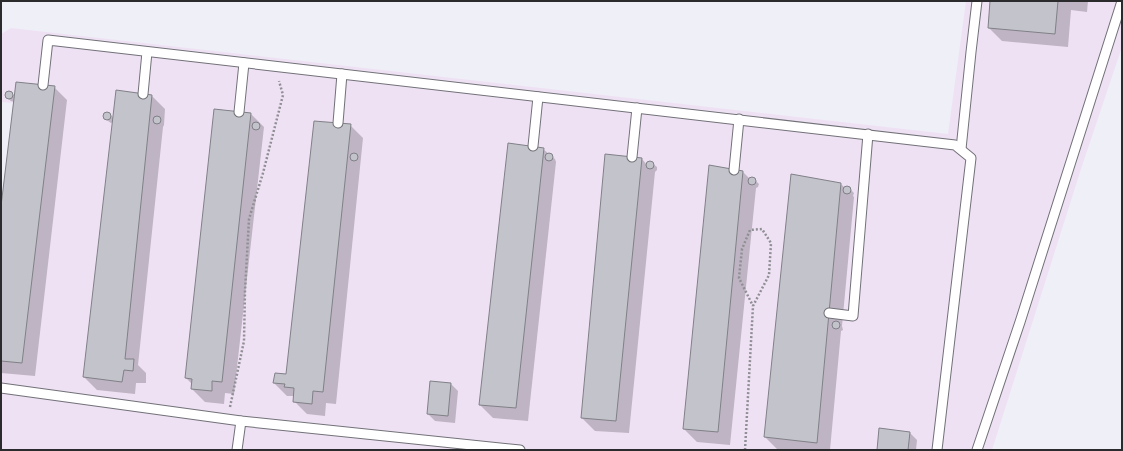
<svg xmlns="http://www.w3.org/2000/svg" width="1123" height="451" font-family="'Exo 2',sans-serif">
	<rect width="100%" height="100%" fill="#efeff7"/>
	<polygon fill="#efe1f4" points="966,1 1122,1 1122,47 1081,169 992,450 1,450 1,206 13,103 1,102 1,34 11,28 948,134"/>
	<g fill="#0003">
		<polygon points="991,1 1088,1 1087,12 1071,10 1068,47 1002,41 989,28"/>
		<polygon points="54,87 67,100 35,376 1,373 1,214 14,102 11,101 7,98 6,95 7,93 11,93 15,96"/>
		<polygon points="152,96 165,109 164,125 163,127 138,365 146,373 146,383 136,383 135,394 97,390 84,377 114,122 111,123 108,121 104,117 104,115 106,113 108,113 114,118"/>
		<polygon points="251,114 264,127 234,394 225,393 224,404 205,402 192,389 192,384 186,378"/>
		<polygon points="350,125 363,138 336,404 326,403 325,416 307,414 294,401 294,396 287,396 274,383 287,375"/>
		<polygon points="543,149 555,159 556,162 528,421 493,418 480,405"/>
		<polygon points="606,155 642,159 647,165 650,162 653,164 657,167 657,170 655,172 629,433 595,431 582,418"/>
		<polygon points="743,172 750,179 754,179 759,184 758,187 756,188 730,445 697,442 684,429"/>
		<polygon points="841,184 845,188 848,187 854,193 853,196 854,197 842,326 843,330 841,331 830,450 778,450 765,437"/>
		<polygon points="451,384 458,391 455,423 435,421 428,414"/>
		<polygon points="910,433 917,440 916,450 878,450"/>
	</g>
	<g fill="#c3c3cb" stroke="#808087">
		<polygon points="990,1 1058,1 1055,34 988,28"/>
		<polygon points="16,82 55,86 22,363 1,361 1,206"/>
		<polygon points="116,90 152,95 125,359 134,359 133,371 124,370 122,382 83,377"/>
		<circle cx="9" cy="95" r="4"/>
		<polygon points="214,109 251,113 222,382 212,381 212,391 191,389 192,379 185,378"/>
		<circle cx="107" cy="116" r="4"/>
		<circle cx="157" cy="120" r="4"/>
		<polygon points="314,121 351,124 323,392 313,391 312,404 293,402 294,388 284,387 285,384 273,383 275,373 286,374"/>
		<circle cx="256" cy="126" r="4"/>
		<polygon points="508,143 544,148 516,408 479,405"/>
		<circle cx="549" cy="157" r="4"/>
		<circle cx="354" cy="157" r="4"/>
		<polygon points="605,154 642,158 616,421 581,418"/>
		<circle cx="650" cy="165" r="4"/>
		<polygon points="709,165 743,171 718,432 683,429"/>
		<polygon points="791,174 841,183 817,443 764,437"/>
		<circle cx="752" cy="181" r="4"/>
		<circle cx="847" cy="190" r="4"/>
		<circle cx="836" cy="325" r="4"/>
		<polygon points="430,381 451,383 448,416 427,414"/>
		<polygon points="879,428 910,432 908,450 877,450"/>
	</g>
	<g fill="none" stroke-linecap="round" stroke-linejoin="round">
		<defs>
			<g id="service">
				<polyline points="43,85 48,40 955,145 971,158 937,450"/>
				<polyline points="143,94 147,52"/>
				<polyline points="239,112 244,63"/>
				<polyline points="338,123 342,74"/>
				<polyline points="533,146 538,97"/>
				<polyline points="961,149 971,52 977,1"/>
				<polyline points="632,157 637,108"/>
				<polyline points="734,170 739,119"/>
				<polyline points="829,313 853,316 868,134"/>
				<polyline points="1,388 241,421 520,450"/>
				<polyline points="237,450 241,421"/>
				<polyline points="977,450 1020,322 1122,1"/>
			</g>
		</defs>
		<use href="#service" stroke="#717178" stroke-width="11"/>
		<g stroke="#8f8f94" stroke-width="2.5" stroke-dasharray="2 2" stroke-linecap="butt">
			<polyline points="230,407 244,341 245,291 249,219 263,173 283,95 279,81"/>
			<polyline points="745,450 753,306 769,275 771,243 762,229 750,230 742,249 739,278 753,306"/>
		</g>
		<use href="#service" stroke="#fff" stroke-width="9"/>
	</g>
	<rect width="1123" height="451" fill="none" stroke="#2b2b2e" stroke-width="4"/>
</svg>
